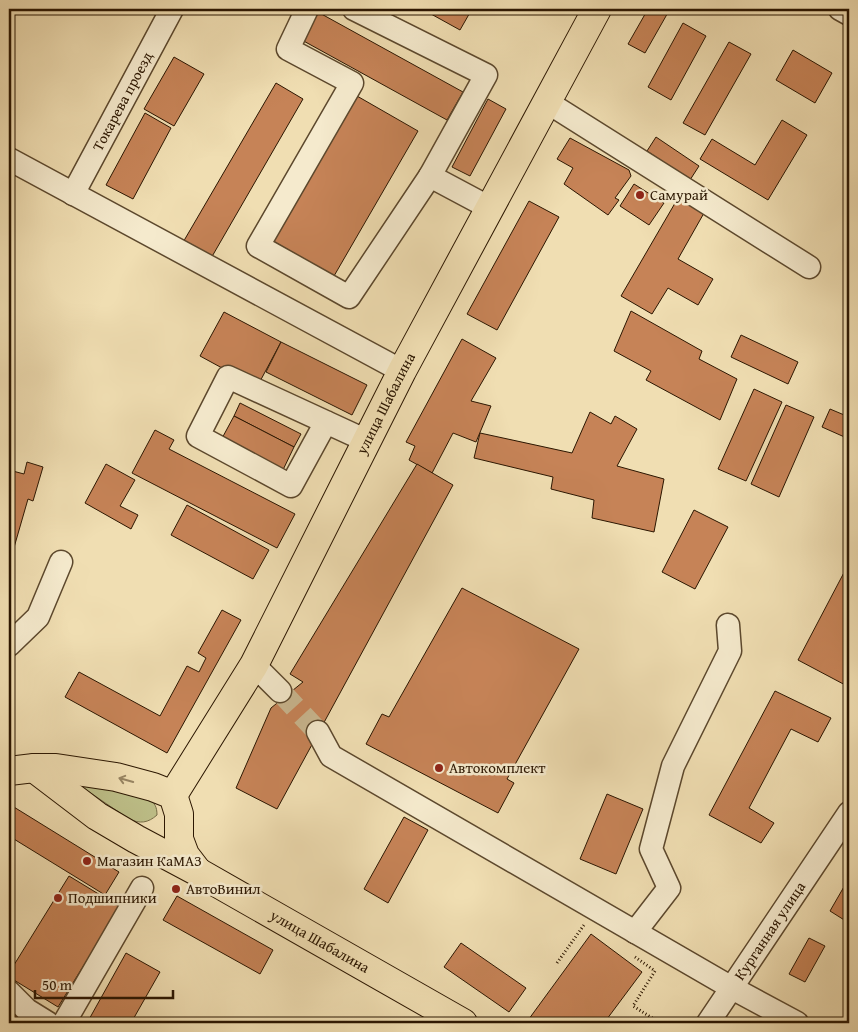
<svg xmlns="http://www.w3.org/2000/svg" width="858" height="1032" font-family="'Gentium Book Plus',serif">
	<rect width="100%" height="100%" fill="#f0deb2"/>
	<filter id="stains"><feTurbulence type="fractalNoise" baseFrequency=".004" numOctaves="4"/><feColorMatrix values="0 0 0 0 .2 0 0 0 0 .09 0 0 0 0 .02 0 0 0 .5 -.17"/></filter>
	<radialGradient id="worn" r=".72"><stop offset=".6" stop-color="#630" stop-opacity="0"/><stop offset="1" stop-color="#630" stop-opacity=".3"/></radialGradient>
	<path fill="#bec089" stroke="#746b45" d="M64 775 148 798C155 803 157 807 157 815 148 823 140 824 129 819Z"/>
	<g fill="#c68357" stroke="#2b1601">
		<polygon points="422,9 472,9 460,30"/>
		<polygon points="648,9 670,9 645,53 628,44"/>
		<polygon points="316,11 463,92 447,120 300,39"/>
		<polygon points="683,23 706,36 671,100 648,87"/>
		<polygon points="729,42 751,54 705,135 683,123"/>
		<polygon points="793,50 832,73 815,103 776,80"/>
		<polygon points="174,57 204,74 174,126 144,109"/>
		<polygon points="276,83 303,99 210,260 182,244"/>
		<polygon points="357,96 418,131 334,276 273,241"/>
		<polygon points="488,99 506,109 470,176 452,167"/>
		<polygon points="145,113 171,128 133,199 106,185"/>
		<polygon points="782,120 807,135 768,200 700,159 712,139 755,165"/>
		<polygon points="656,137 699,166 690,180 647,151"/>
		<polygon points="570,138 629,170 631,176 615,198 619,200 608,215 564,184 573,168 557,159"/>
		<polygon points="634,184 664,203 649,225 620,206"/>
		<polygon points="678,198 704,213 678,259 713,279 698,305 668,288 652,314 621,296"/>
		<polygon points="529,201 559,217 497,330 467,314"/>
		<polygon points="631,311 702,351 699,359 737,379 720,420 646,380 651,371 614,351"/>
		<polygon points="224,312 281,342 257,387 200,356"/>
		<polygon points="741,335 798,362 788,384 731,357"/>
		<polygon points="462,339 496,358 471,401 491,406 476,442 453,433 432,473 409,460 415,446 406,442"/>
		<polygon points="281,342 367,385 352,415 266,372"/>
		<polygon points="754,389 782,402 746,481 718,469"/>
		<polygon points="240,403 301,434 294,447 234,416"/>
		<polygon points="786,405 814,417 779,497 751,484"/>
		<polygon points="830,409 849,417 849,439 822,427"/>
		<polygon points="590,412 611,424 615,416 637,429 617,466 664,479 654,532 592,518 594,500 551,489 553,477 474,458 480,433 572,453"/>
		<polygon points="234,416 294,447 281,474 220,442"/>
		<polygon points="155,430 174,440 169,449 295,514 277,548 132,473"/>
		<polygon points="27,462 43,467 33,501 28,499 13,551 9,550 9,513 11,505 9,504 9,470 24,474"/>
		<polygon points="106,464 135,480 120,506 138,515 131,529 85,503"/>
		<polygon points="417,464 453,485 277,809 236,788 271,708 303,682 290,674"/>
		<polygon points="187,505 269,550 253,579 171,535"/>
		<polygon points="694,510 728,527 695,589 662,572"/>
		<polygon points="849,563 849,687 798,660"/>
		<polygon points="462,588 579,649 507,779 514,783 498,813 366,744 382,714 389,717"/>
		<polygon points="222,610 241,620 167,753 65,697 79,672 160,716 187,666 199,672 206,658 198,653"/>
		<polygon points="775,691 831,718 818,742 791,729 749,808 774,823 761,843 709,815"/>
		<polygon points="607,794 643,809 616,874 580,859"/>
		<polygon points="9,804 119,872 105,895 9,836"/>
		<polygon points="404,817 428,830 388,903 364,889"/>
		<polygon points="69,876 120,907 58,1007 9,977 9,973"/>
		<polygon points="849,878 849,923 830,911"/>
		<polygon points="177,896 273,950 260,974 163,920"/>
		<polygon points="591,934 642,972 604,1023 526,1023"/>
		<polygon points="809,938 825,946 805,982 789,974"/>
		<polygon points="461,943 526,988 509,1012 444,967"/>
		<polygon points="126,953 160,972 131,1023 87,1023"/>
		<polygon points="9,1002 21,1010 13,1023 9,1023"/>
	</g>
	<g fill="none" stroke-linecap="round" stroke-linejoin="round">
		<polyline stroke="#c9b68f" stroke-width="22" stroke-dasharray="22 11" stroke-linecap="butt" points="280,691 318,732"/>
		<defs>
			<g id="minor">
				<polyline points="307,9 288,49 352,83 258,246 349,297 430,176 486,75 354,9"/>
				<polyline points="840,9 849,14"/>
				<polyline points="547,102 809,267"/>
				<polyline points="9,159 402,371"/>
				<polyline points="430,176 490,208"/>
				<path id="s1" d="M73 194 172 9"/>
				<polyline points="326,422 291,486 198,436 228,377 367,441"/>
				<polyline points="9,645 38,617 61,562"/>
				<polyline points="254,665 280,691"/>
				<polyline points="318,732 331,756 732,988 797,1023"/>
				<polyline points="635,932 669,888 651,849 673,766 730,651 728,625"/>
				<polyline points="9,992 27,1010 48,1023"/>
				<polyline points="64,1023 142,888"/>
				<path id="s2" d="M708 1023 849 813"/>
			</g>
			<g id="major">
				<path id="s3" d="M34 768 97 816 136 839 198 872 463 1023"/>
				<polyline points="9,771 34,768 56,768 116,777 153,787 173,795 179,814 179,839 185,855 198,872"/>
				<path id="s4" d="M173 795 254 665 402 371 597 9"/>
			</g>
		</defs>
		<use href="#minor" stroke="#5c482d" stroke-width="25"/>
		<use href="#major" stroke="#2b1601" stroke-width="30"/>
		<g stroke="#2b1601" stroke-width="3" stroke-dasharray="1 2.5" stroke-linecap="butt">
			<polyline points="635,957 655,971 633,1006 660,1023"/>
			<polyline points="557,963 584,925"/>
		</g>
		<use href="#minor" stroke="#f5eacd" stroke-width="22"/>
		<use href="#major" stroke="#f0deb2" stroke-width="28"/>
	</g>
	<defs><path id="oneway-shaft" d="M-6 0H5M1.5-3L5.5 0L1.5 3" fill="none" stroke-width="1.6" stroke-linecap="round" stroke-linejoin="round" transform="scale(1.25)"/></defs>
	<use stroke="#978462" href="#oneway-shaft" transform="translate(126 780) rotate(-164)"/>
	<g fill="#8f2418" stroke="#f5eacd" stroke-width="2">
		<circle cx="640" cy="195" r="5"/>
		<circle cx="439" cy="768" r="5"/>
		<circle cx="87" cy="861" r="5"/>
		<circle cx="176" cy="889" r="5"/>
		<circle cx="58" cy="898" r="5"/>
	</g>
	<g text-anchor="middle" stroke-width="5" stroke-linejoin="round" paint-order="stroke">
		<g font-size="15" fill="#2b1601" stroke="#f5eacd">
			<text dy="5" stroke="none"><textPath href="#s1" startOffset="105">Токарева проезд</textPath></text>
			<text dy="5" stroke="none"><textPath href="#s4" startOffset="446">улица Шабалина</textPath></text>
			<text dy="5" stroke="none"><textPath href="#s2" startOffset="111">Курганная улица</textPath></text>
			<text dy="5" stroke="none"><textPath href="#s3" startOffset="335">улица Шабалина</textPath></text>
		</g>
		<g font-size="15" fill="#2b1601" stroke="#f5eacd" text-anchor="start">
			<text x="650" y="200">Самурай</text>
			<text x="449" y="773">Автокомплект</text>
			<text x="97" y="866">Магазин КаМАЗ</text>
			<text x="186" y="894">АвтоВинил</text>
			<text x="68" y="903">Подшипники</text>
		</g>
	</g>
	<rect width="858" height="1032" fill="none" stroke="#f0deb2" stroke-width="30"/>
	<rect x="10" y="10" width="838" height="1012" fill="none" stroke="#2b1601" stroke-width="2.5"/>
	<rect x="15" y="15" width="828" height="1002" fill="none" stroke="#2b1601"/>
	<path d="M35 990v8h138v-8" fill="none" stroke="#2b1601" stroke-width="2.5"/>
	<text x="42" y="990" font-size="15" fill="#2b1601" stroke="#f5eacd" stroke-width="4" paint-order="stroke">50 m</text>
	<rect width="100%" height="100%" filter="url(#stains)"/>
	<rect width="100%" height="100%" fill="url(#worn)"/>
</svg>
